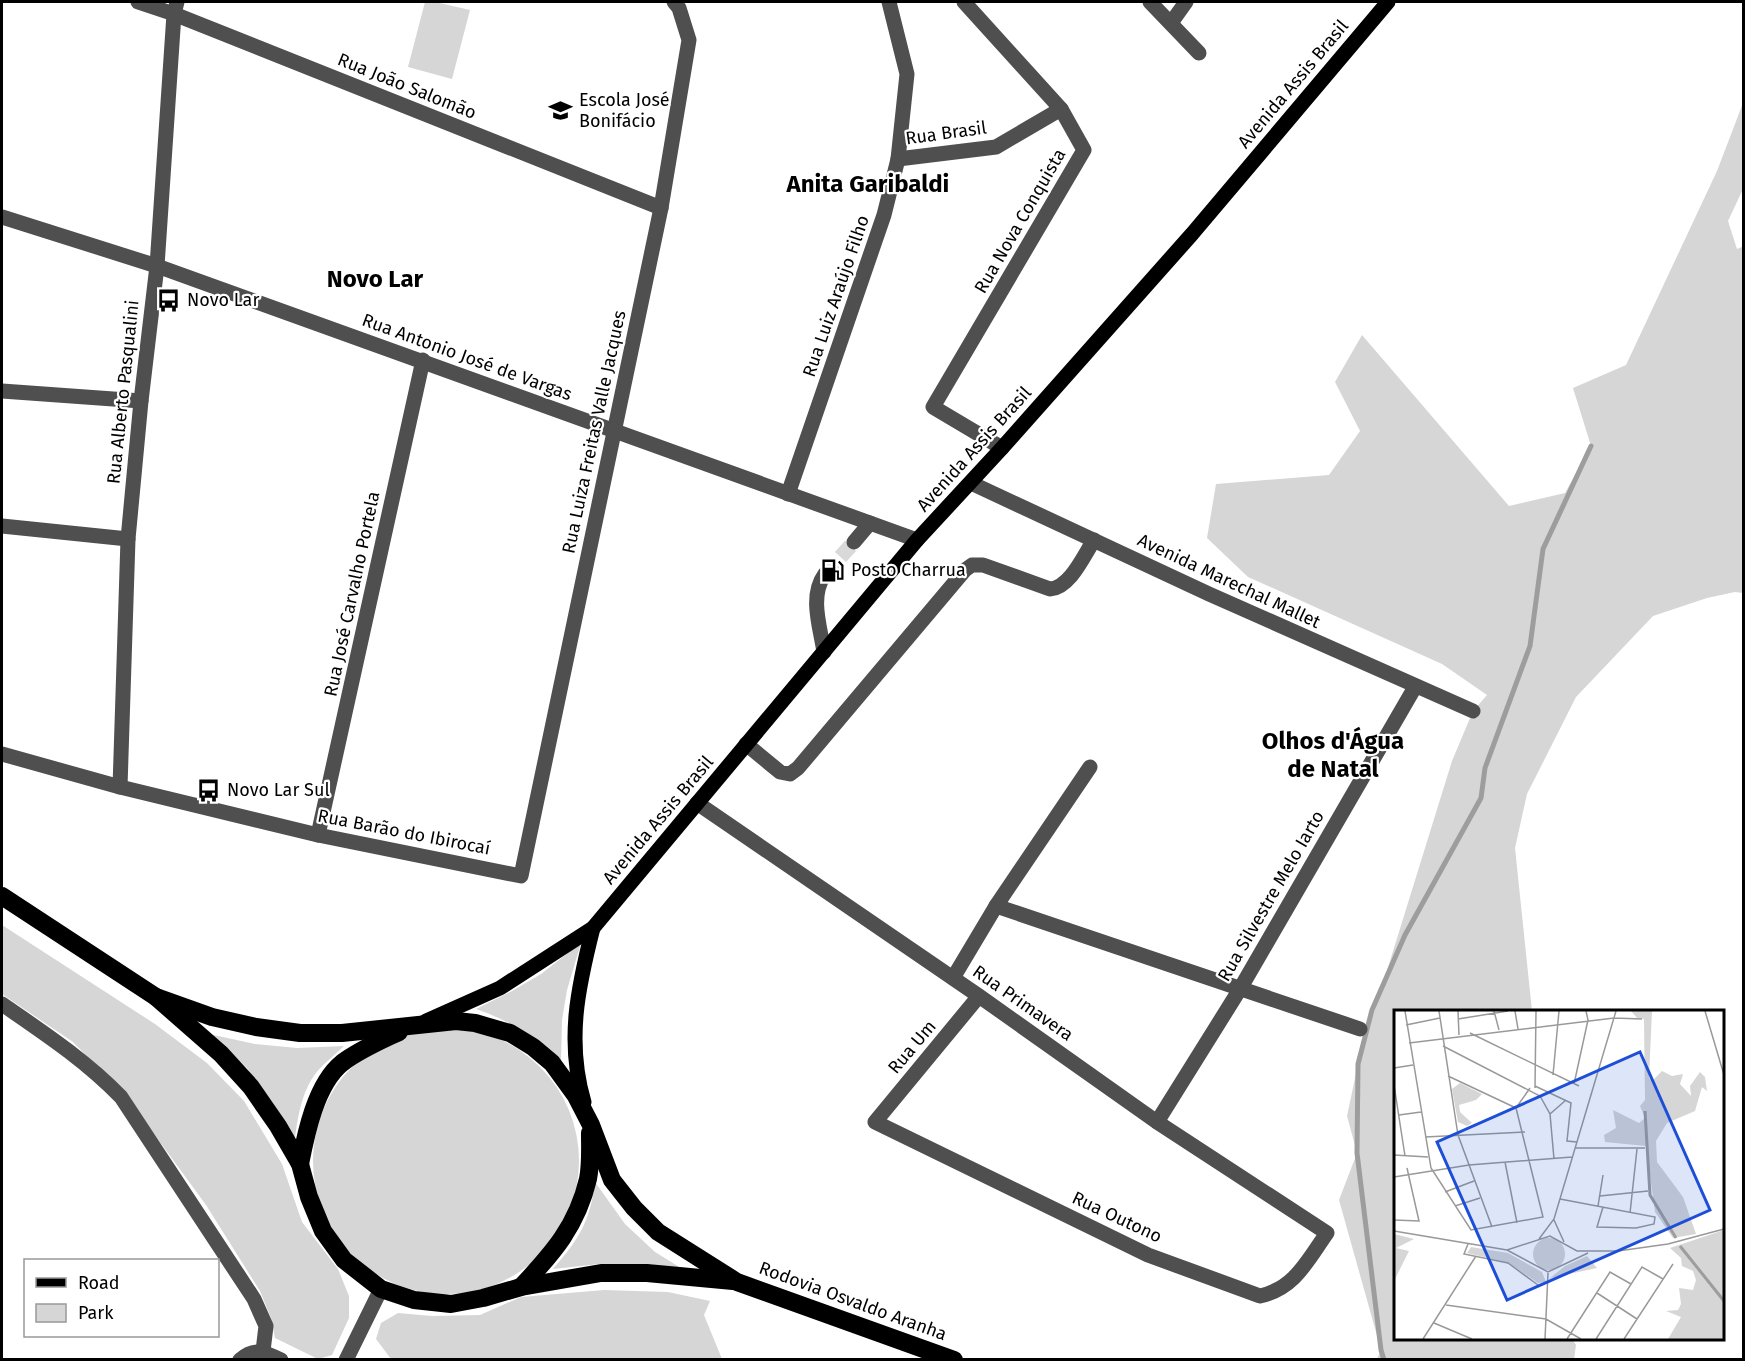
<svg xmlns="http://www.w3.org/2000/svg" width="1745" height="1361" font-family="'Fira Sans',sans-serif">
	<rect width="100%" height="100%" fill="#fff"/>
	<g fill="#d6d6d6">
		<polygon points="425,2 435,2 470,10 452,79 408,67"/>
		<polygon points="1743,103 1743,189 1728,221 1737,249 1744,246 1743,593 1735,592 1707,598 1653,616 1576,697 1527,794 1515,848 1532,1011 1396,1012 1396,1338 1572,1339 1576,1345 1574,1359 1377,1359 1381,1350 1339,1200 1357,1153 1347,1116 1358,1064 1452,761 1473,711 1487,695 1442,664 1248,577 1207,538 1216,484 1329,475 1360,431 1335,382 1362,335 1509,506 1565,493 1591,446 1573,388 1626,365 1717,171"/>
		<polygon points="2,925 155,1024 207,1063 244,1101 282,1164 302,1222 338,1269 349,1296 349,1318 332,1355 318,1359 275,1338 271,1318 260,1291 206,1205 127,1097 73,1042 2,994"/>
		<path d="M581 943 567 990 562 1020 561 1061C533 1036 511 1021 476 1009L512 991 541 974Z"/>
		<circle cx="446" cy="1161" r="133"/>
		<path d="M209 1034 255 1044 297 1048 344 1046C335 1055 324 1063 316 1073 302 1091 298 1116 295 1138L272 1102 246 1067Z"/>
		<path d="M595 1182 625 1224 655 1252 684 1270 650 1264H599L553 1269C579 1239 590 1222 595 1182Z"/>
		<polygon points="604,1290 668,1292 710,1301 704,1315 722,1359 391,1359 376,1339 381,1323 398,1313 432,1316 480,1315 521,1297"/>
	</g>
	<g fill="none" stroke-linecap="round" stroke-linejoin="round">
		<polyline stroke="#9d9d9d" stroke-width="5" points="1384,1360 1381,1350 1357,1153 1358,1064 1372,1010 1405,935 1481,798 1485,768 1530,646 1543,549 1591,446"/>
		<polyline stroke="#d9d9d9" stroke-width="15" stroke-dasharray="15 8" stroke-linecap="butt" points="825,574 854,542"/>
		<g stroke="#4f4f4f" stroke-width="15">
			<polyline points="138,2 174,14 661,208"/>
			<polyline points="964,2 1061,109 1084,150 933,407 1002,448"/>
			<polyline points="1150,2 1199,53"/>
			<polyline points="1171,23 1186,2"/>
			<polyline points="898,159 996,147 1061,109"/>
			<polyline points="2,217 157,266 917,540"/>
			<polyline points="2,391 141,401"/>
			<polyline points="971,483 1209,594 1473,711"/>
			<polyline points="788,494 884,215 898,159 907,74 889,2"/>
			<polyline points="2,526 128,539"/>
			<polyline points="854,542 870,523"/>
			<path d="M824 652C820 626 809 596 825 574"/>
			<path d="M746 744 780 772 790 774 798 768 965 570 972 565H983L1050 589C1070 588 1084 555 1094 540"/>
			<polyline points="2,754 120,787 318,835 521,876 661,208 689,40 679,8 674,2"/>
			<polyline points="120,787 128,539 141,401 157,266 174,14 177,2"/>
			<path d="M697 803 979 996 1157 1122 1327 1233C1307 1261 1295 1288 1260 1296L1148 1255 875 1122 979 996"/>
			<polyline points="318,835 423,360"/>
			<polyline points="996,906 1360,1029"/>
			<polyline points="953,978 996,906 1090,767"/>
			<path d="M2 1004C44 1033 85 1060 121 1097L254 1299 266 1326 263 1351"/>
			<polyline points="1157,1122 1240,989 1415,687"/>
			<path d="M240 1360C255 1347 265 1352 281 1360"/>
			<polyline points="346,1360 381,1289"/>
		</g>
		<g stroke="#000" stroke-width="15">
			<polyline points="426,1021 500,988 593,928 917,540 1002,448 1192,234 1388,2"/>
			<path d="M584 1102C566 1041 578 987 593 928"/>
		</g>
		<g stroke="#000" stroke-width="18">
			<polyline points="2,896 156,997 221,1054 251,1087 278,1126 300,1164 309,1197 323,1231 344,1260 381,1289 414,1300 451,1304 483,1298 521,1287 601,1273 647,1273 733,1281"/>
			<polyline points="156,997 212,1017 256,1027 300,1033 342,1033 456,1021 475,1023 510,1033 533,1047 552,1063 576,1096 591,1125 612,1180 634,1208 658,1232 737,1282 954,1360"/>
			<path d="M300 1164C306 1133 316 1084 342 1063 359 1050 380 1041 399 1032"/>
			<path d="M521 1287C553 1253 577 1226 588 1179 591 1164 590 1148 590 1133"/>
		</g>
	</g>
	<defs>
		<symbol id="school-bare" viewBox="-9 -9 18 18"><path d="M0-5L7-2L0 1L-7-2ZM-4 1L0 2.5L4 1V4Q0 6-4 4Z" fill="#000" stroke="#fff" stroke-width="2.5" paint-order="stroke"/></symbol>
		<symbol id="bus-bare" viewBox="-9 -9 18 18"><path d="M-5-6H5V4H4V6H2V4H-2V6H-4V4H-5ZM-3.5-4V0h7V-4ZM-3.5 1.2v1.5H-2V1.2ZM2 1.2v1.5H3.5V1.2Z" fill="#000" stroke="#fff" stroke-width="2.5" paint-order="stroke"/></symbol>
		<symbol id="fuel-bare" viewBox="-9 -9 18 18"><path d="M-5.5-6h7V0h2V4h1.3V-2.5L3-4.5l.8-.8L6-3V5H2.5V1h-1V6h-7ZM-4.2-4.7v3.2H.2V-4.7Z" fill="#000" stroke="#fff" stroke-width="2.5" paint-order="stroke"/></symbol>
	</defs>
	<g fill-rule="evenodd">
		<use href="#school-bare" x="544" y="94" width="33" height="33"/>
		<use href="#bus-bare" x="152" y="284" width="33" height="33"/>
		<use href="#fuel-bare" x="816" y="554" width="33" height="33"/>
		<use href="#bus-bare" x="192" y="774" width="33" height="33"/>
	</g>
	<g text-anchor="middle" stroke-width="4.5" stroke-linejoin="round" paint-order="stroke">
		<g font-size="18" fill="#000" stroke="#fff">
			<text transform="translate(1293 84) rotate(-50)" y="6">Avenida Assis Brasil</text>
			<text transform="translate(407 86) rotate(22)" y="6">Rua João Salomão</text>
			<text transform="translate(946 133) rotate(-8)" y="6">Rua Brasil</text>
			<text transform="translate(1020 221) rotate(-60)" y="6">Rua Nova Conquista</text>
			<text transform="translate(836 296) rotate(-71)" y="6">Rua Luiz Araújo Filho</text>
			<text transform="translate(467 357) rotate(20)" y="6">Rua Antonio José de Vargas</text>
			<text transform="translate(123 392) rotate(-84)" y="6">Rua Alberto Pasqualini</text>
			<text transform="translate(594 432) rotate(-78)" y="6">Rua Luiza Freitas Valle Jacques</text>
			<text transform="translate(974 449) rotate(-48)" y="6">Avenida Assis Brasil</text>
			<text transform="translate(1229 581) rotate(25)" y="6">Avenida Marechal Mallet</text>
			<text transform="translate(352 594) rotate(-78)" y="6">Rua José Carvalho Portela</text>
			<text transform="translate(658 820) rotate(-50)" y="6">Avenida Assis Brasil</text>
			<text transform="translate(404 832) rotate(11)" y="6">Rua Barão do Ibirocaí</text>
			<text transform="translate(1271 896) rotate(-60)" y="6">Rua Silvestre Melo Iarto</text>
			<text transform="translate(1023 1003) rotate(35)" y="6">Rua Primavera</text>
			<text transform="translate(912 1047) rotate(-50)" y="6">Rua Um</text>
			<text transform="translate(1117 1217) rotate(25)" y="6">Rua Outono</text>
			<text transform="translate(853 1301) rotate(20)" y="6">Rodovia Osvaldo Aranha</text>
		</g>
		<g font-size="18" fill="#000" stroke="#fff" text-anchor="start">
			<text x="579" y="106">Escola José<tspan x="579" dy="21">Bonifácio</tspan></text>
			<text x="187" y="306">Novo Lar</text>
			<text x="851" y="576">Posto Charrua</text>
			<text x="227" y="796">Novo Lar Sul</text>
		</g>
		<g font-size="24" font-weight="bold" fill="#000" stroke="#fff">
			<text x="868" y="192">Anita Garibaldi</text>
			<text x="375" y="287">Novo Lar</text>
			<text x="1333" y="749">Olhos d'Água<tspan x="1333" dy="28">de Natal</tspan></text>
		</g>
	</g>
	<g transform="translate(1394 1010)">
		<rect width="330" height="330" fill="#fff"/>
		<path d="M237 1H258L255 68 258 71 268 61 278 66 289 64 286 74 297 86 296 76 306 62 311 67 313 81 308 77 301 101 273 113 262 131 263 152 289 187 302 224 279 228 261 202 252 136 211 132 210 125 222 118 219 100 245 113 251 108 246 96 251 90 250 9 243 8ZM66 73 88 84 82 90 65 95 66 102 78 113 73 116 64 112 58 79ZM330 220V329H274L287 307 272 301 284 300 287 294 285 278 299 280 302 270 299 261 288 256 287 248 276 238ZM0 224 20 229 2 238 15 241 0 271ZM139 244a16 16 0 1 1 32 0a16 16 0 1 1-32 0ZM77 237 114 243 148 262 152 272 144 273 115 253 73 243ZM193 246 203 258 156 268 171 256Z" fill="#d6d6d6"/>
		<path fill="none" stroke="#9d9d9d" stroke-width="3" d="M251 101 256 185 282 228M286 236 330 291"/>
		<path fill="none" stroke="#999" stroke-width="1.5" d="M11 1 37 158 77 220 149 207 122 98M45 1 64 125 98 217M64 1 65 25M100 1 105 20M121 1 124 19M311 1 330 65M64 9 114 1M12 15 46 8M76 23 185 76M15 33 220 8 248 9M49 36 146 86 156 104 160 149M0 58 19 55M159 65 165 1M54 66 122 98M180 74 194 10 192 1M0 75 11 146M141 76 177 93 173 131 183 132M141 78 142 1M122 98 136 78M156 104 172 90M5 105 27 102M31 127 131 122M181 138H251M0 145 34 147M111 152 123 213M0 167 75 155 178 147M51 182 80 171M206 186 254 181M166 189 261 207 260 214 242 218 203 217 209 197M61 196 86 188M204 196 209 165M236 203 243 139M0 210 25 211 13 158M160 210 170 232M0 221 113 240 154 262 194 243M145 229 160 209 222 1M74 234 70 244 114 253 144 275M113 240 156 226 183 241H224L274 234 330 219M203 283 243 309M52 295 152 309 187 329M40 313 78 329M29 329 82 246M151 329 154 263M173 329 216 262 237 274M202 329 248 257 269 269M230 329 279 254"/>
		<path fill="#1d4ed8" fill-opacity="0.15" stroke="#1d4ed8" stroke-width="3" d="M246 42 316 200 113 290 43 132Z"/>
		<rect width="330" height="330" fill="none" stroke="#000" stroke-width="3"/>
	</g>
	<rect width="1745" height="1361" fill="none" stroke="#000000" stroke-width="6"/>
	<rect x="24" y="1259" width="195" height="78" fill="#ffffff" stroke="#999999" stroke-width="1.5"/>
	<rect x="36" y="1278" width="30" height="9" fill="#000000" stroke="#999999" stroke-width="1.5"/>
	<text x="78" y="1289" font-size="18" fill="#000000">Road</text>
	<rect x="36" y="1304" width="30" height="18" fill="#d6d6d6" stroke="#999999" stroke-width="1.5"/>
	<text x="78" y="1319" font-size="18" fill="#000000">Park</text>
</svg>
